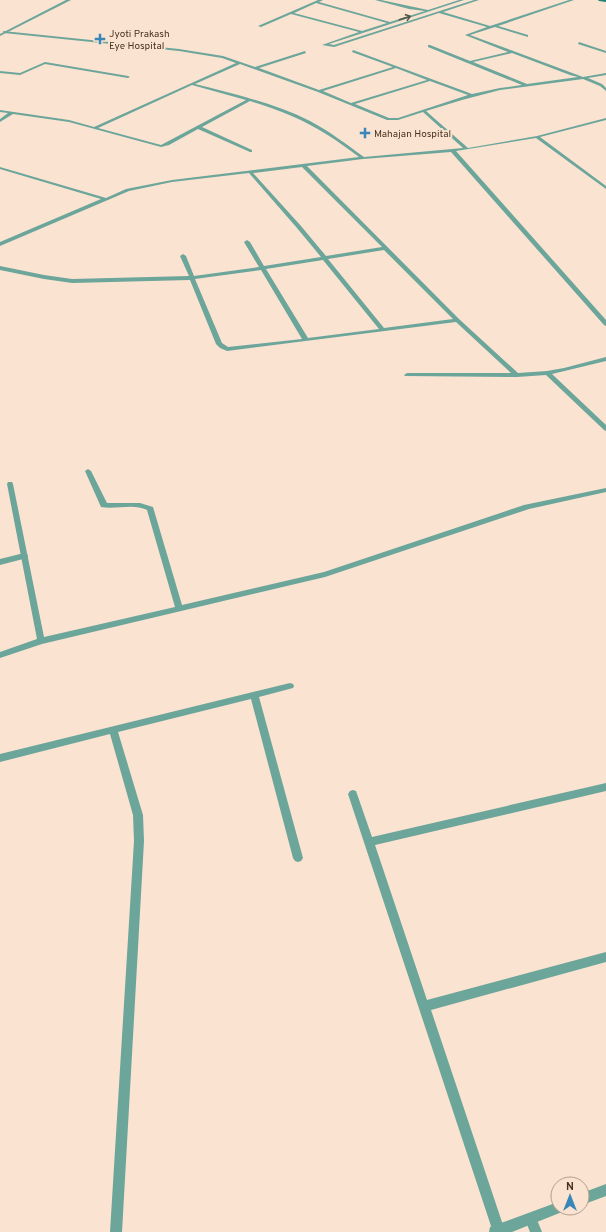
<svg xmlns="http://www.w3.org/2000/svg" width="606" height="1232" font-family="Overpass,sans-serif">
	<rect width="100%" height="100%" fill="#fae3d1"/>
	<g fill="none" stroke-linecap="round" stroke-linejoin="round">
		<polygon fill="#6ca59a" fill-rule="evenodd" points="24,553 27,554 28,556 27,558 0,565 0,559"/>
		<g fill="#6ca59a" fill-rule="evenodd">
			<path d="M318 0H323L319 2 390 22 425 11 409 9 375 0H381L428 10 459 0H464L329 44 334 45 474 0H479L443 12 490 26 569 0H574L498 26 528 35V37L495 27 470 35 583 77 606 73V75L588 78 602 84 606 88V91L600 86 583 79 500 90 462 100 426 111 468 148 537 136 606 118V120L540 137 606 186V189L536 138 456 151 606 320V326L604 325 451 152 363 159 307 166 459 319 518 373 547 371 564 368 606 357V361L552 374 606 425V431L604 430 546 375 517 377 405 376 404 375 407 373H511L456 322 227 351 220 348 216 344 190 280 72 283 44 279 0 270V266L44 275 72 279 189 276 180 256 183 254 186 256 194 276 259 267 244 242 247 240 250 242 264 266 321 257 297 228 249 173 172 182 129 191 0 246V242L101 199 0 169V167L106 198 126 189 172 180 359 157C348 149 338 141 326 134 303 119 276 109 250 101L202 127 252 150V152H250L198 129 169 145 161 147 69 122 13 114 0 122V119L8 113 0 112V110L69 120 94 127 236 63 222 58 179 51 4 33 3 31 179 49 223 56 255 67 305 51 306 53 259 68 319 90 393 67 352 52 353 50 472 94 500 88 522 85 428 47V45H430L470 61 508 52 465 35 487 27 439 13 334 47 322 45 359 32 291 14 261 27 258 26ZM316 3 387 23 362 31 294 13ZM512 53 570 75 578 77 527 84 473 62ZM240 64 318 92 387 120H398L423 112 463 148 364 157C346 144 329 131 310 121 274 103 234 94 195 84ZM396 68 427 80 351 103 323 91ZM430 81 468 95 398 118H389L355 104ZM192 85 246 100 161 145 98 128ZM302 167 382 247 326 256 301 226 253 173ZM384 250 453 319 384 328 328 259ZM323 260 379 329 308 338 266 269ZM261 270 302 339 228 347 222 343 195 279Z"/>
			<polygon points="579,42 606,51 606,53 578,44"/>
			<polygon points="45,62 128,76 130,77 128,78 45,64 20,75 0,73 0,71 20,73"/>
			<path d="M88 469 91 471 107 503H140L153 507 182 605 324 572 524 505 606 488V492L529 509 325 577 42 644 0 658V652L37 639 7 484 8 482H12L13 484 44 637 175 607 147 510C133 503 116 510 101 507L85 471Z"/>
			<polygon points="290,683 293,684 294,686 293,688 259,697 303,858 301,861 298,862 295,861 293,858 251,699 118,732 143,815 144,841 122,1232 110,1232 134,841 133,815 110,734 0,762 0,754"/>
			<polygon points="606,783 606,791 375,845 427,1000 606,952 606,962 431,1010 505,1231 493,1232 348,794 350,791 353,790 356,791 372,837"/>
			<polygon points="531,1213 535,1215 542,1232 530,1232 525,1219 527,1215"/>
		</g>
		<g fill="#6ca59a" fill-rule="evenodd">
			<polygon points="66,0 71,0 0,36 0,34"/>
			<polygon points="606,1184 606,1196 582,1205 582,1193"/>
			<polygon points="558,1202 558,1208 564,1208 562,1212 512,1232 489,1232 490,1227"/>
		</g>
		<polygon fill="#198375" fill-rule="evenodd" points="598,0 606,0 606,2 599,1"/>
	</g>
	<defs><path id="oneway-shaft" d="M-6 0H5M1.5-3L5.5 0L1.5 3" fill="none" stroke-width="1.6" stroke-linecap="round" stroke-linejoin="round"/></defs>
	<use stroke="#545746" href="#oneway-shaft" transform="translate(405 18) rotate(-18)"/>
	<g fill="#3986b9" stroke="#fae3d1" stroke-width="1.5">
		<path d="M98 33h4v4h4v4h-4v4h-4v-4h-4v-4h4z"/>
		<path d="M363 127h4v4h4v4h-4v4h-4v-4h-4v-4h4z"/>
	</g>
	<g text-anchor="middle" stroke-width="4" stroke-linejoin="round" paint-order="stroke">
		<g font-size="10" fill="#4a3522" stroke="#fae3d1" text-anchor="start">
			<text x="109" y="37">Jyoti Prakash<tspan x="109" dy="12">Eye Hospital</tspan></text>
			<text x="374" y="137">Mahajan Hospital</text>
		</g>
	</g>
	<g transform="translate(570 1196)"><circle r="19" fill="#fae3d1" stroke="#b49d8b"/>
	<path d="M0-3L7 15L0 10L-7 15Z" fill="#3986b9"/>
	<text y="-6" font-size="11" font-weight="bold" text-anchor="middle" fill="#4a3522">N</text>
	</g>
</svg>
